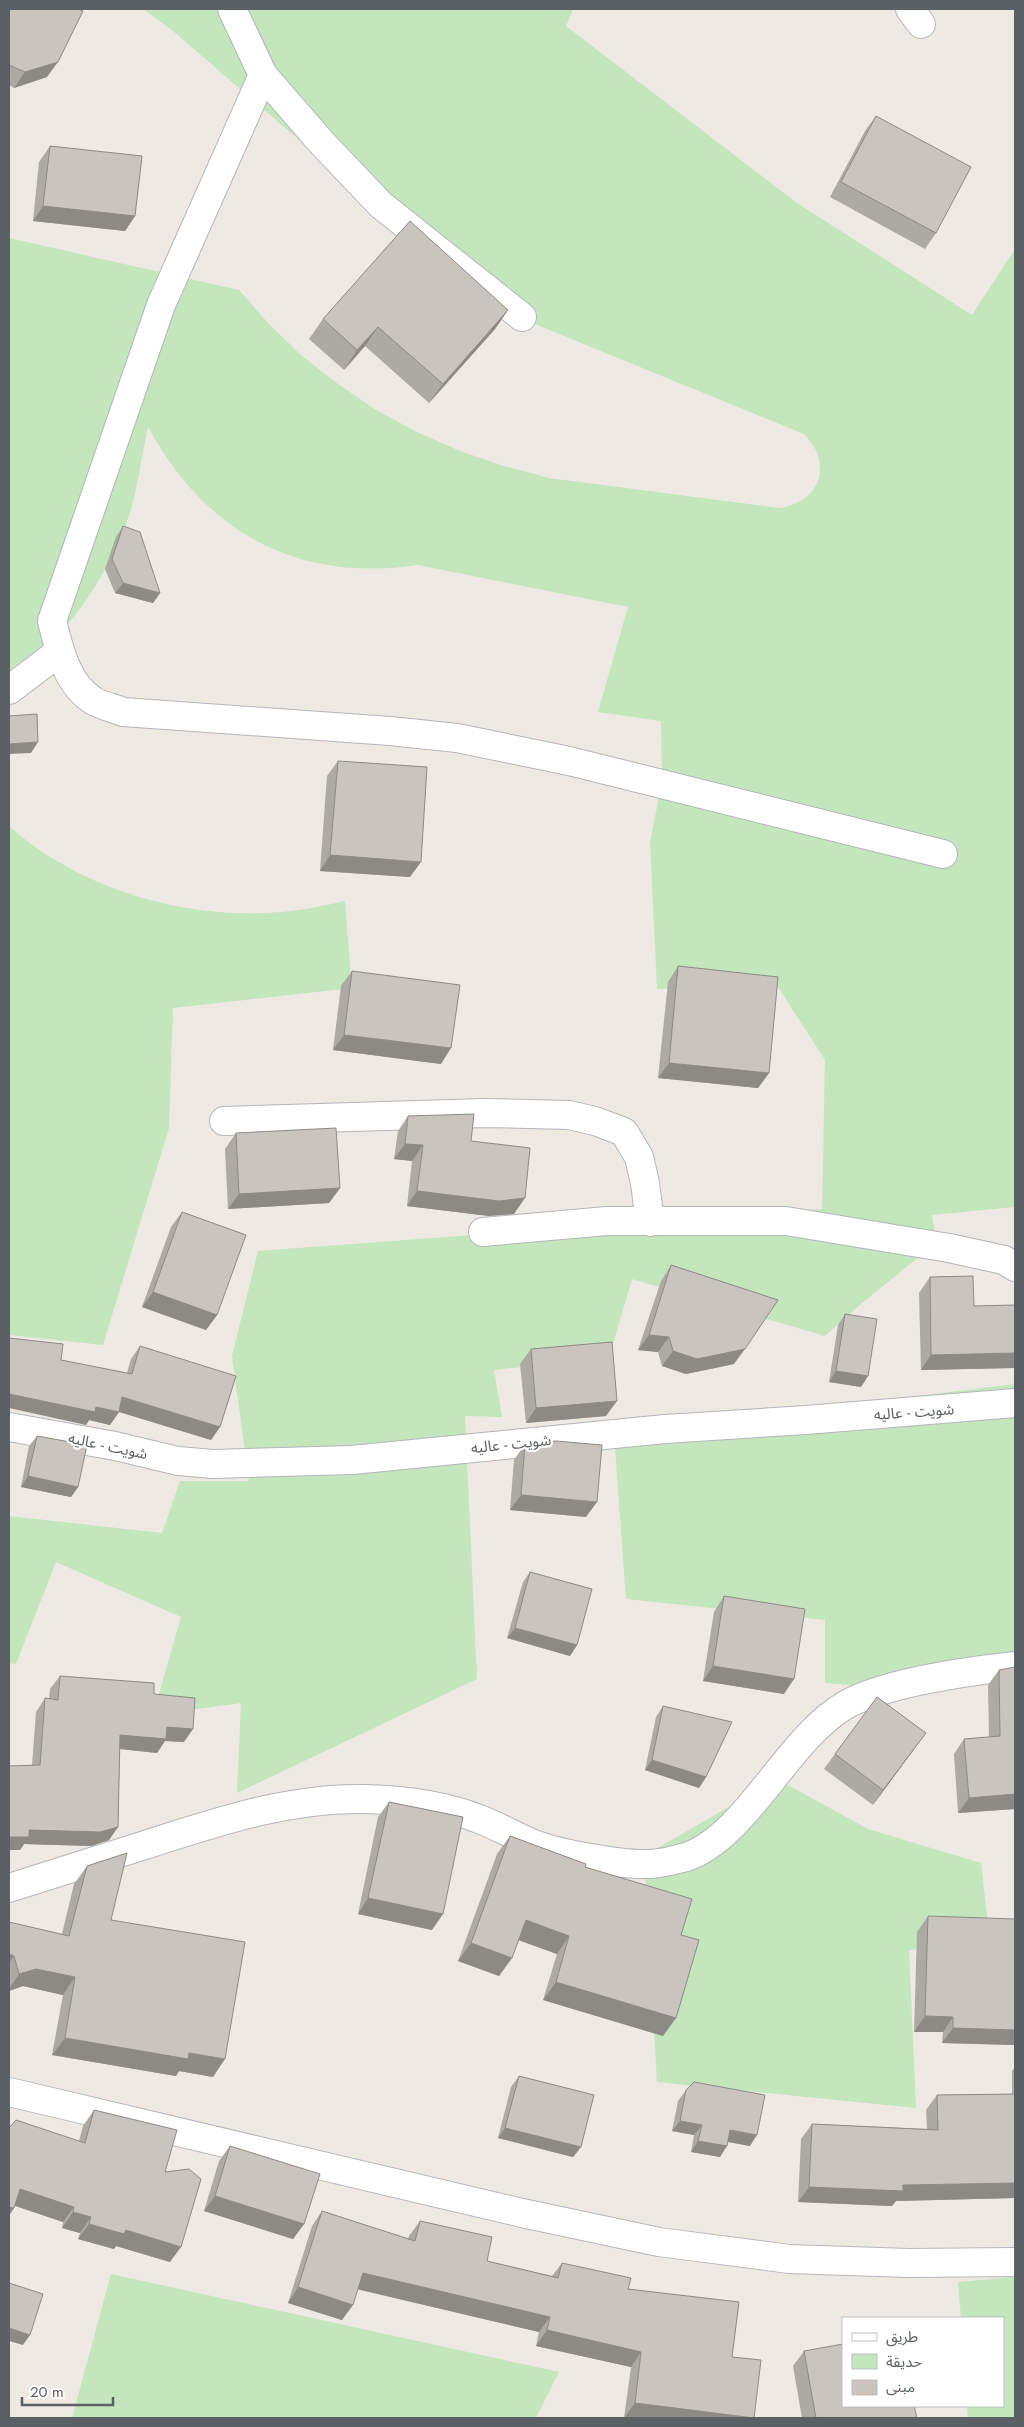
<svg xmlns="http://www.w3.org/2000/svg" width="1024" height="2427" font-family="Jost,'Noto Sans Arabic',sans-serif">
	<rect width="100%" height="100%" fill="#eee9e2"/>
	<g fill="#c3e6bd">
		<path d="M143 9H573L566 26 797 203 972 315 1015 249V1207L932 1215 936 1243 862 1303 825 1336 632 1279 609 1358 494 1370 502 1417 465 1416 477 1679 237 1793 241 1703 153 1715 181 1617 56 1562 16 1664 9 1663V1516L162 1533 180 1481H249L232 1356 258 1251 822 1209 825 1060 778 987 657 989 650 842 662 782 661 721 598 712 628 607 418 565C297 583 206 533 148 427 142 453 139 480 132 506 117 558 84 610 46 649 35 661 21 671 9 682V238L239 290 269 324 302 356 338 384 376 410 417 432 460 451 504 466 549 478 780 508C821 502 833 463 804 434L491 306 173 31Z"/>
		<path d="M9 826C77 887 176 917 266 913 293 912 319 907 345 901L352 988 173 1008 169 1128 103 1345 9 1335Z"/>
		<polygon points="1015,1384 1015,1670 891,1688 825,1683 825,1620 626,1599 614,1434"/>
		<polygon points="777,1779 868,1829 981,1863 988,1923 909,1951 916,2108 657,2082 644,1856"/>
		<polygon points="111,2274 559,2372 536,2418 72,2418"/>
		<polygon points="1015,2277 1015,2418 968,2418 967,2406 1003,2406 1003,2318 961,2318 958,2282"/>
	</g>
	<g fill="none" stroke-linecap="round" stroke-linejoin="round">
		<defs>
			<g id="minor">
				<polyline points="232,9 263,75 321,142 381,205 522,317"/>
				<polyline points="910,9 921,24"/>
				<path d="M263 75 161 305 52 621C59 649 67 685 94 701 103 706 114 708 123 712L390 731 457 738 569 761 943 854"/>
				<polyline points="9,690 59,652"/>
				<polyline points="224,1121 484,1113 569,1115 595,1121 624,1132 639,1157 645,1183 650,1222"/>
				<polyline points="483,1232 607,1221 786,1221 949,1248 1004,1260 1015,1267"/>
				<path d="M9 1888C54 1874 100 1859 145 1845 217 1822 290 1797 366 1799 403 1800 444 1805 479 1819 498 1826 516 1837 534 1844 560 1854 621 1865 648 1864 660 1864 675 1860 686 1857 746 1837 787 1740 844 1706 882 1683 970 1671 1015 1666"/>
			</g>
			<polyline id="tertiary" points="9,1427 115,1446 178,1461 213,1464 352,1460 665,1429 806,1420 1015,1403"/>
			<polyline id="secondary" points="9,2092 522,2213 659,2242 789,2259 909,2263 1015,2262"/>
		</defs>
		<use href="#minor" stroke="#b3b6ba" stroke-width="30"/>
		<use href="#tertiary" stroke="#b3b6ba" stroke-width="30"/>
		<use href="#secondary" stroke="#b4b8bd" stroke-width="30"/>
		<use href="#minor" stroke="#fff" stroke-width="28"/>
		<use href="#tertiary" stroke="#fff" stroke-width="28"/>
		<use href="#secondary" stroke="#fff" stroke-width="28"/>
	</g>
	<g fill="#ada9a3">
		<polygon points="9,9 47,77 14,88 9,85"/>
		<polygon points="876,116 936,233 925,249 830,197 865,131"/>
		<polygon points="50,146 135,216 125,231 33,221 39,162"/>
		<polygon points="508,310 495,329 429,403 365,346 344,370 309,339 323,319"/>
		<polygon points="123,526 160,593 153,603 115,593 105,569 116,537"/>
		<polygon points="338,761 410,877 320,871 327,776"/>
		<polygon points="678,966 769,1073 758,1088 658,1078 668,982"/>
		<polygon points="352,971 441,1064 333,1050 341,986"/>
		<polygon points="408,1116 471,1141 514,1214 489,1216 407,1206 412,1161 394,1159 398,1131"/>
		<polygon points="236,1133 340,1188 329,1203 228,1209 225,1149"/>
		<polygon points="182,1212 217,1315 206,1330 142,1307 171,1227"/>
		<polygon points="671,1265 734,1364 686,1374 662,1366 658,1352 638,1350 661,1281"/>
		<polygon points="930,1277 974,1306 1014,1368 921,1370 919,1293"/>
		<polygon points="845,1314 868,1376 861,1387 829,1382 838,1325"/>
		<polygon points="140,1346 220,1427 211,1440 119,1412 110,1425 89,1420 86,1425 61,1360 127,1373 131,1359"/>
		<polygon points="531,1349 606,1416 526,1423 520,1364"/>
		<polygon points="37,1436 78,1487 71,1497 21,1487 29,1446"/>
		<polygon points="525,1444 586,1517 510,1510 514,1460"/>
		<polygon points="530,1572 577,1645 570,1656 507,1638 523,1582"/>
		<polygon points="724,1596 784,1694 703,1681 714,1612"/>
		<polygon points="1015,1667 1015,1809 958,1813 954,1754 964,1739 989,1737 988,1685 999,1670"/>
		<polygon points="60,1676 154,1694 184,1742 165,1741 157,1753 120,1749 118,1827 109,1840 91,1846 24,1844 20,1850 9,1850 9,1766 32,1765 36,1712 45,1698 49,1699 50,1689"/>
		<polygon points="663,1706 706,1777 699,1788 645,1770 656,1717"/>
		<polygon points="915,1748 873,1805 824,1769 835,1754"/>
		<polygon points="389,1802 432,1930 358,1914 378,1817"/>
		<polygon points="510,1836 585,1867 681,1935 663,2036 543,2000 557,1954 518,1940 512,1958 499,1976 458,1961 497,1854"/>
		<polygon points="87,1866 111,1920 213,2077 179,2071 176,2076 52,2055 63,1995 23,1986 9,1991 9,1922 62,1934 74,1884"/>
		<polygon points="928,1916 1015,2045 942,2043 943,2032 914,2032 917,1932"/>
		<polygon points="1015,2067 1015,2198 896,2201 892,2206 798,2202 801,2139 812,2124 927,2129 926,2110 937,2095 1012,2094 1012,2071"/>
		<polygon points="519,2076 581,2147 573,2157 498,2138 511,2087"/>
		<polygon points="686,2090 750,2146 728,2142 720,2157 691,2152 694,2135 672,2131 678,2101"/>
		<polygon points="94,2110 165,2172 170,2262 116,2246 114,2249 78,2239 80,2233 62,2228 63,2222 15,2206 9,2128 79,2141 83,2126"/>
		<polygon points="230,2146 304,2224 293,2239 204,2211 219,2161"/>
		<polygon points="322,2211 408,2239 409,2236 420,2221 487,2261 552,2276 562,2263 628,2289 732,2357 754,2418 624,2418 631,2367 536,2346 539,2332 358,2289 342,2320 288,2303 312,2226"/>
		<polygon points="804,2351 917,2418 802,2418 793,2366"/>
	</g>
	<g fill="#8d8985">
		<polygon points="58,62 47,77 14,88 25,72"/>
		<polygon points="43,206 135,216 125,231 33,221"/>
		<polygon points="508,310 495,329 429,403 443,384"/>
		<polygon points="378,327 365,346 344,370 357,350"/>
		<polygon points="123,583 160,593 153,603 115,593"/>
		<polygon points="38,742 31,753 9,754 9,744"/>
		<polygon points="330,855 421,862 410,877 320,871"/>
		<polygon points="344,1035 451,1048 441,1064 333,1050"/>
		<polygon points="669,1063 769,1073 758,1088 658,1078"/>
		<polygon points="405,1144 423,1145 412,1161 394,1159"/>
		<polygon points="340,1188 329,1203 228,1209 239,1194"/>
		<polygon points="417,1191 525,1198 514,1214 489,1216 407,1206"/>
		<polygon points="153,1292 217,1315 206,1330 142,1307"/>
		<polygon points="649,1335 669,1337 658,1352 638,1350"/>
		<polygon points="745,1349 734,1364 686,1374 662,1366 673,1351"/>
		<polygon points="1015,1353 1015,1367 1014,1368 921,1370 931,1355"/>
		<polygon points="836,1371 868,1376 861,1387 829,1382"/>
		<polygon points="9,1394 96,1407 119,1412 110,1425 89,1420 86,1425 9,1408"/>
		<polygon points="122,1397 220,1427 211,1440 113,1410"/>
		<polygon points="617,1401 606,1416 526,1423 536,1408"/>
		<polygon points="28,1476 78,1487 71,1497 21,1487"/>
		<polygon points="521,1495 597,1502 586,1517 510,1510"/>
		<polygon points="515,1628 577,1645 570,1656 507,1638"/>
		<polygon points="713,1666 794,1679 784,1694 703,1681"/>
		<polygon points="167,1727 193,1729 184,1742 165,1741 157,1753 111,1748 120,1735"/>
		<polygon points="926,1733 915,1748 873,1805 883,1790"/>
		<polygon points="652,1760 706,1777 699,1788 645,1770"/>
		<polygon points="1015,1794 1015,1809 958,1813 969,1798"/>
		<polygon points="118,1827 109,1840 91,1846 24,1844 20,1850 9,1850 9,1837 29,1830"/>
		<polygon points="368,1898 443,1914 432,1930 358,1914"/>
		<polygon points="526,1920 569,1936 557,1954 513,1938"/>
		<polygon points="471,1943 512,1958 499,1976 458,1961"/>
		<polygon points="9,1954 14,1956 9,1963"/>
		<polygon points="36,1969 75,1977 63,1995 23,1986 9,1991 9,1989 19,1974"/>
		<polygon points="556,1982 676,2018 663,2036 543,2000"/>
		<polygon points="925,2016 953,2017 943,2032 914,2032"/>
		<polygon points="953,2028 1015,2030 1015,2045 942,2043"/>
		<polygon points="65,2038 189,2053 225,2059 213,2077 179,2071 176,2076 52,2055"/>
		<polygon points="680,2121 702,2125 694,2135 672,2131"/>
		<polygon points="505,2128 581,2147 573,2157 498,2138"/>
		<polygon points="730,2130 757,2135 750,2146 723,2141"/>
		<polygon points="698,2141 727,2146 720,2157 691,2152"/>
		<polygon points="1015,2183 1015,2198 896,2201 892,2206 798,2202 809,2187"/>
		<polygon points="20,2189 74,2207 63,2222 10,2204"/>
		<polygon points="215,2196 304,2224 293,2239 204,2211"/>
		<polygon points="9,2207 14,2208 9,2216"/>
		<polygon points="73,2212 91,2217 80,2233 62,2228"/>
		<polygon points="89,2224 126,2230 181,2247 170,2262 116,2246 114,2249 78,2239"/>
		<polygon points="363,2273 550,2317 539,2332 352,2288"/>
		<polygon points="298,2287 353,2305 342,2320 288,2303"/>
		<polygon points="9,2328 30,2335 23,2345 9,2341"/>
		<polygon points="547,2330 641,2352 631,2367 536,2346"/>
		<polygon points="635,2403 754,2418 624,2418"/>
	</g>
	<g fill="#c9c4be" stroke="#8d8985">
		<polygon points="9,9 78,9 83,11 58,62 25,72 9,65"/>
		<polygon points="876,116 971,167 936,233 841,182"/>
		<polygon points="50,146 142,156 135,216 43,206"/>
		<polygon points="410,221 508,310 443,384 378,327 357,350 323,319"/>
		<polygon points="123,526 140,532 160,593 123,583 112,559"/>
		<polygon points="37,714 38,742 9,744 9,716"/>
		<polygon points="338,761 427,767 421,862 330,855"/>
		<polygon points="678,966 778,977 769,1073 669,1063"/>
		<polygon points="352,971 460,985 451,1048 344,1035"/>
		<polygon points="474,1114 471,1141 530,1148 525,1198 499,1201 417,1191 423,1145 405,1144 408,1116"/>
		<polygon points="336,1128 340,1188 239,1194 236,1133"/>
		<polygon points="182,1212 246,1235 217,1315 153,1292"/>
		<polygon points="671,1265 778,1300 745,1349 697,1359 673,1351 669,1337 649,1335"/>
		<polygon points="973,1276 974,1306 1015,1305 1015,1353 931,1355 930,1277"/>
		<polygon points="845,1314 877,1319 868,1376 836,1371"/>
		<polygon points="9,1338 63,1344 61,1360 132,1374 140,1346 236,1376 220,1427 122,1397 119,1412 96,1407 95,1412 9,1394"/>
		<polygon points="612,1342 617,1401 536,1408 531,1349"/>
		<polygon points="37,1436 87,1445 78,1487 28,1476"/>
		<polygon points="556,1441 602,1445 597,1502 521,1495 525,1444"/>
		<polygon points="530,1572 592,1589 577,1645 515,1628"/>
		<polygon points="724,1596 805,1609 794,1679 713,1666"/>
		<polygon points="1015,1667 1015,1794 969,1798 964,1739 1000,1736 999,1670"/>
		<polygon points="60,1676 154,1683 154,1694 195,1698 193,1729 167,1727 166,1739 120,1735 118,1827 100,1832 29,1830 29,1837 9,1837 9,1766 40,1765 45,1698 58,1700"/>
		<polygon points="877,1697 926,1733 883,1790 835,1754"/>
		<polygon points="663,1706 732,1722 706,1777 652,1760"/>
		<polygon points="389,1802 463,1817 443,1914 368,1898"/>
		<polygon points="510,1836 586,1864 585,1867 692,1899 681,1935 699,1940 676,2018 556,1982 569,1936 526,1920 512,1958 471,1943"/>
		<polygon points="127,1853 111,1920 245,1942 225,2059 189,2053 188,2059 65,2038 75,1977 36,1969 19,1974 14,1956 9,1954 9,1922 69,1936 87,1866"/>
		<polygon points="928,1916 1015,1919 1015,2030 953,2028 953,2017 925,2016"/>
		<polygon points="519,2076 594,2095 581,2147 505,2128"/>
		<polygon points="694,2082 765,2095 757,2135 730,2130 727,2146 698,2141 702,2125 680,2121 686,2090"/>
		<polygon points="1015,2094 1015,2183 903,2185 903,2191 809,2187 812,2124 938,2130 937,2095"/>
		<polygon points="94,2110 177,2130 165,2172 189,2169 201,2179 181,2247 126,2230 124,2234 89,2224 91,2217 73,2212 74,2207 20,2189 14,2208 9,2207 9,2128 16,2120 85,2143"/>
		<polygon points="230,2146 320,2174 304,2224 215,2196"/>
		<polygon points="322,2211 415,2241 420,2221 492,2237 487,2261 558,2278 562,2263 631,2278 628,2289 739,2302 732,2357 761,2360 754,2418 635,2403 641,2352 547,2330 550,2317 363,2273 353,2305 298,2287"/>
		<polygon points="9,2283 43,2294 30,2335 9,2328"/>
		<polygon points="843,2344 843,2406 914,2406 917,2418 816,2418 804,2351"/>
	</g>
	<g text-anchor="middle" stroke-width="4.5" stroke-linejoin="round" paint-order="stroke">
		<g font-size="15" fill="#5a6063" stroke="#fff">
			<text transform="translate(914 1412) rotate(-4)" y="5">شويت - عاليه</text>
			<text transform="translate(511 1444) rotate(-6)" y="5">شويت - عاليه</text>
			<text transform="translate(108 1446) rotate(12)" y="5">شويت - عاليه</text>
		</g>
	</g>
	<rect width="1024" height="2427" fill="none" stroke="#5a6063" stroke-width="20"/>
	<rect x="842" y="2317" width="162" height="90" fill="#ffffff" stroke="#bdbfc1"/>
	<rect x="852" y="2333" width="25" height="8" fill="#ffffff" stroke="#bdbfc1"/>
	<text x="886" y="2342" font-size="15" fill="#5a6063">طريق</text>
	<rect x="852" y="2354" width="25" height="15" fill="#c3e6bd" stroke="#bdbfc1"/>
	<text x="886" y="2367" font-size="15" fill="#5a6063">حديقة</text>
	<rect x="852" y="2380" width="25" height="15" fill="#c9c4be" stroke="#bdbfc1"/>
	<text x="886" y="2392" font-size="15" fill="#5a6063">مبنى</text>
	<path d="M22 2397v8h91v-8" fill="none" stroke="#5a6063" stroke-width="2.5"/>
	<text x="30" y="2397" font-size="15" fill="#5a6063" stroke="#ffffff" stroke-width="4" paint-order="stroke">20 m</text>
</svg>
